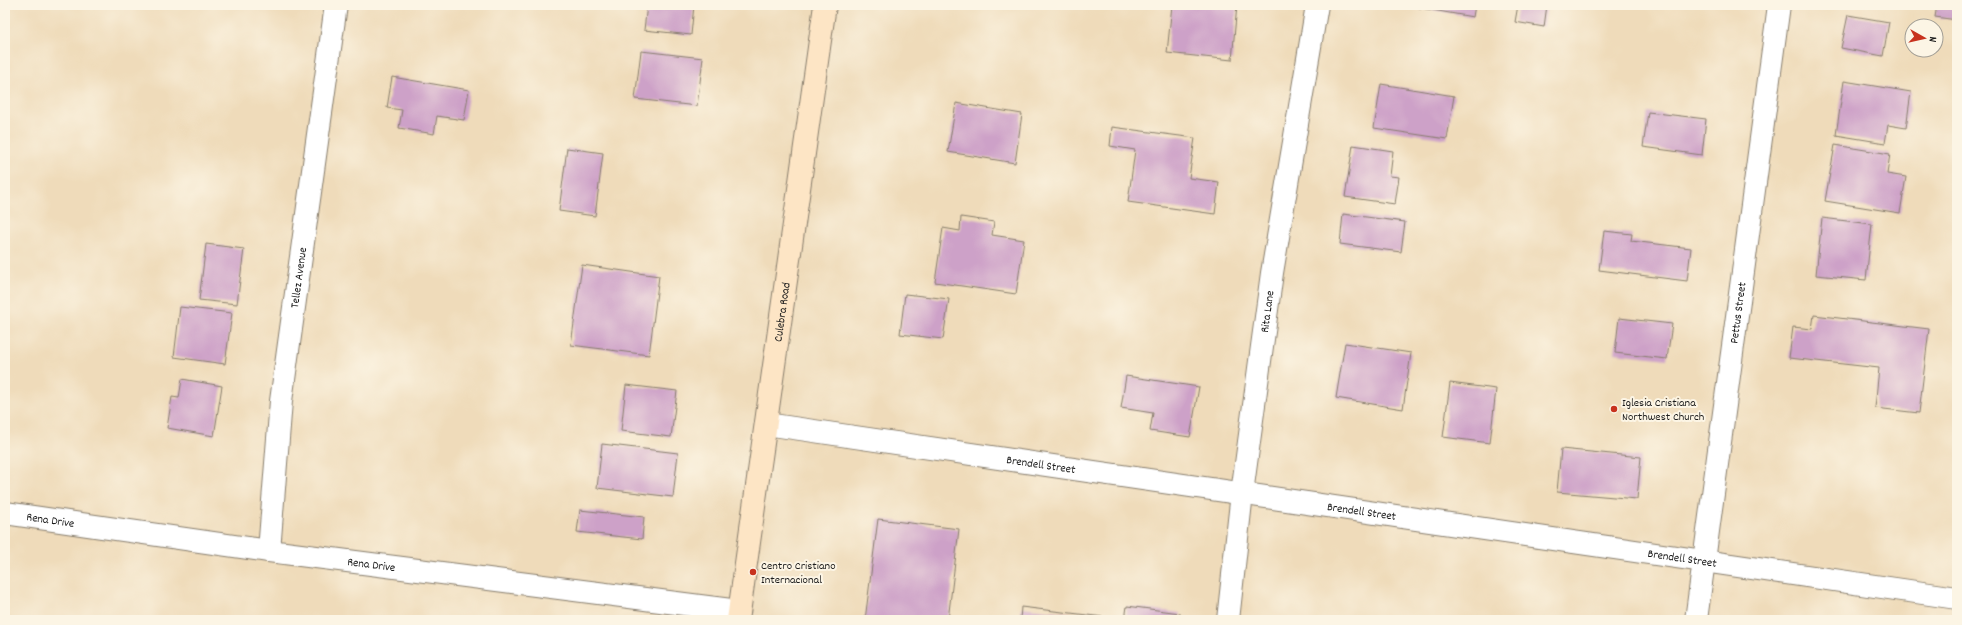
<svg xmlns="http://www.w3.org/2000/svg" width="1962" height="625" font-family="Dekko,sans-serif">
	<rect width="100%" height="100%" fill="#fcf5e5"/>
	<filter id="ink" filterUnits="userSpaceOnUse"><feTurbulence type="fractalNoise" baseFrequency=".025" numOctaves="2"/><feDisplacementMap in="SourceGraphic" scale="8" xChannelSelector="R" yChannelSelector="G"/><feConvolveMatrix kernelMatrix="1 2 1 2 8 2 1 2 1" color-interpolation-filters="sRGB"/></filter>
	<filter id="wash" filterUnits="userSpaceOnUse"><feTurbulence type="fractalNoise" baseFrequency=".012" numOctaves="4" result="noise"/><feDisplacementMap in="SourceGraphic" scale="16" xChannelSelector="R" yChannelSelector="G"/><feGaussianBlur stdDeviation="0.9" result="paint"/><feColorMatrix in="noise" values="0 0 0 0 0 0 0 0 0 0 0 0 0 0 0 0 0 1.4 0 .05"/><feComposite in="paint" operator="in"/></filter>
	<g filter="url(#wash)">
		<rect width="100%" height="100%" fill="#efdbba"/>
		<g id="blocks">
			<g fill="#cda1c8">
				<polygon points="647,5 694,5 691,35 644,30"/>
				<polygon points="1172,5 1237,5 1232,60 1167,53"/>
				<polygon points="1403,5 1475,5 1473,17"/>
				<polygon points="1518,5 1547,5 1544,27 1515,22"/>
				<polygon points="1937,5 1957,5 1957,20 1935,17"/>
				<polygon points="1848,15 1889,22 1883,56 1841,48"/>
				<polygon points="641,51 703,58 697,106 635,99"/>
				<polygon points="392,77 469,90 464,120 437,116 434,134 399,128 402,110 387,108"/>
				<polygon points="1844,81 1911,92 1906,128 1888,125 1885,143 1836,135"/>
				<polygon points="1381,84 1454,96 1447,139 1374,128"/>
				<polygon points="956,103 1022,114 1015,163 948,152"/>
				<polygon points="1648,112 1706,119 1702,155 1643,147"/>
				<polygon points="1112,127 1195,138 1189,178 1219,182 1215,214 1128,202 1135,150 1110,146"/>
				<polygon points="1353,145 1393,151 1390,176 1399,177 1395,204 1345,197"/>
				<polygon points="1835,145 1890,154 1887,174 1906,177 1900,213 1825,201"/>
				<polygon points="567,148 603,153 595,216 559,211"/>
				<polygon points="1343,214 1405,222 1401,252 1340,244"/>
				<polygon points="961,217 994,222 992,235 1024,240 1016,294 935,282 943,228 960,231"/>
				<polygon points="1822,218 1872,224 1866,280 1816,275"/>
				<polygon points="1604,231 1632,234 1631,241 1691,248 1687,281 1599,270"/>
				<polygon points="206,244 244,249 237,304 199,300"/>
				<polygon points="582,265 659,276 649,355 571,345"/>
				<polygon points="905,294 949,299 943,339 900,334"/>
				<polygon points="180,307 232,313 225,364 174,357"/>
				<polygon points="1814,315 1929,329 1919,413 1875,408 1879,368 1789,358 1793,327 1812,329"/>
				<polygon points="1619,318 1672,324 1667,359 1615,353"/>
				<polygon points="1345,343 1411,353 1403,409 1336,398"/>
				<polygon points="1126,376 1199,387 1190,437 1150,431 1153,413 1121,408"/>
				<polygon points="182,379 222,386 214,436 167,428 172,397 179,398"/>
				<polygon points="1450,383 1496,389 1490,443 1443,437"/>
				<polygon points="626,385 677,391 671,437 621,431"/>
				<polygon points="602,444 678,453 673,497 597,488"/>
				<polygon points="1561,449 1641,457 1637,499 1557,492"/>
				<polygon points="580,510 644,517 642,539 577,532"/>
				<polygon points="878,519 959,529 948,620 865,620"/>
				<polygon points="1127,606 1180,613 1179,620 1125,620"/>
				<polygon points="1021,607 1120,619 1120,620 1020,620"/>
			</g>
		</g>
	</g>
	<g filter="url(#ink)">
		<use href="#blocks" fill-opacity="0" stroke="#867c6b" stroke-width="1"/>
		<g fill="none" stroke-linecap="round" stroke-linejoin="round">
			<defs>
				<g id="street">
					<path id="s1" d="M766 424 1957 598"/>
					<path id="s2" d="M5 513 269 551 739 611"/>
					<path id="s3" d="M269 551 281 401 336 5"/>
					<path id="s4" d="M1228 620 1242 493 1272 273 1317 5"/>
					<path id="s5" d="M1696 620 1779 5"/>
				</g>
				<g id="secondary">
					<path id="s6" d="M738 620 825 5"/>
				</g>
			</defs>
			<use href="#street" stroke="#867c6b" stroke-width="24"/>
			<use href="#secondary" stroke="#867c6b" stroke-width="24"/>
			<use href="#street" stroke="#fff" stroke-width="22"/>
			<use href="#secondary" stroke="#fde5c5" stroke-width="22"/>
		</g>
	</g>
	<g fill="#c8321e" stroke="#fcf5e5" stroke-width="1.5">
		<circle cx="1614" cy="409" r="4"/>
		<circle cx="753" cy="572" r="4"/>
	</g>
	<g text-anchor="middle" stroke-width="4" stroke-linejoin="round" paint-order="stroke">
		<g font-size="12" fill="#1c1c1c" stroke="#fcf5e5">
			<text dy="4" stroke="none"><textPath href="#s3" startOffset="275">Tellez Avenue</textPath></text>
			<text dy="4" stroke="none"><textPath href="#s4" startOffset="311">Rita Lane</textPath></text>
			<text dy="4" stroke="none"><textPath href="#s5" startOffset="310">Pettus Street</textPath></text>
			<text dy="4" stroke="none"><textPath href="#s6" startOffset="311">Culebra Road</textPath></text>
			<text dy="4" stroke="none"><textPath href="#s1" startOffset="278">Brendell Street</textPath></text>
			<text dy="4" stroke="none"><textPath href="#s1" startOffset="602">Brendell Street</textPath></text>
			<text dy="4" stroke="none"><textPath href="#s2" startOffset="46">Rena Drive</textPath></text>
			<text dy="4" stroke="none"><textPath href="#s1" startOffset="926">Brendell Street</textPath></text>
			<text dy="4" stroke="none"><textPath href="#s2" startOffset="370">Rena Drive</textPath></text>
		</g>
		<g font-size="12" fill="#1c1c1c" stroke="#fcf5e5" text-anchor="start">
			<text x="1622" y="406">Iglesia Cristiana<tspan x="1622" dy="14">Northwest Church</tspan></text>
			<text x="761" y="569">Centro Cristiano<tspan x="761" dy="14">Internacional</tspan></text>
		</g>
	</g>
	<rect width="1962" height="625" fill="none" stroke="#fcf5e5" stroke-width="20"/>
	<g transform="translate(1924 38) rotate(98)"><circle r="19" fill="#fcf5e5" stroke="#a29e95"/>
	<path d="M0-3L7 15L0 10L-7 15Z" fill="#c8321e"/>
	<text y="-6" font-size="11" font-weight="bold" text-anchor="middle" fill="#1c1c1c">N</text>
	</g>
</svg>
